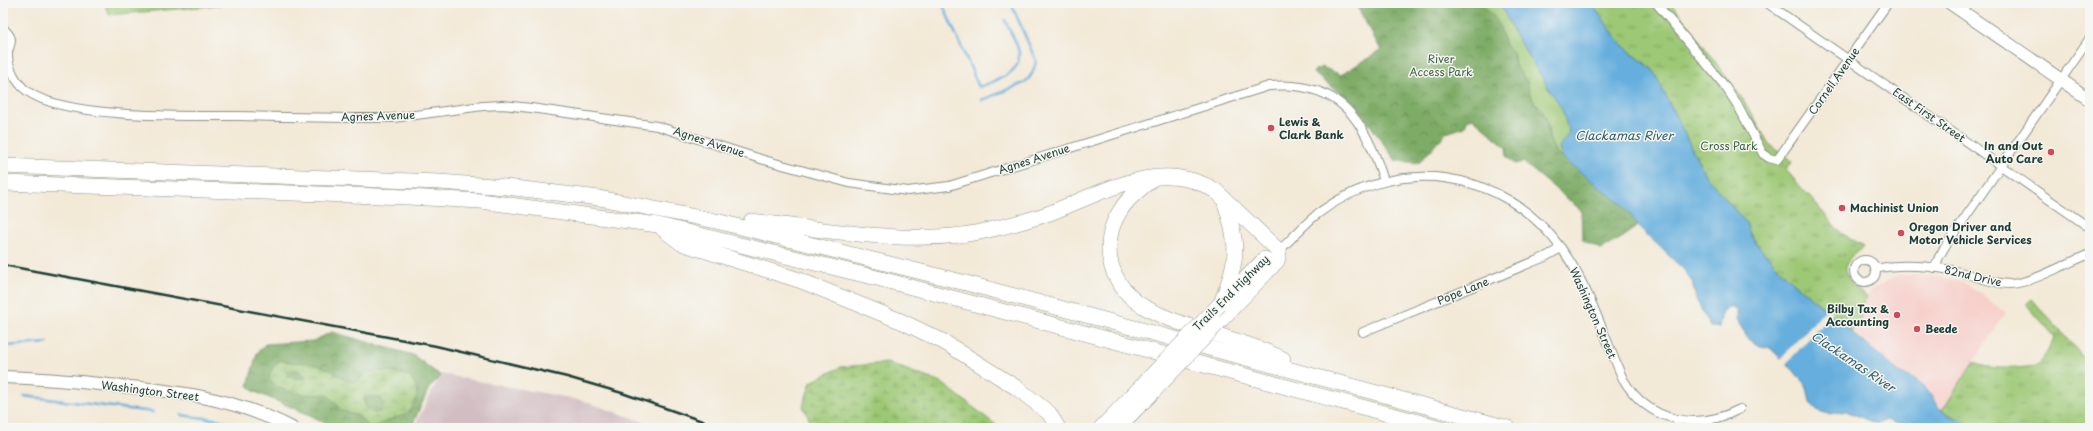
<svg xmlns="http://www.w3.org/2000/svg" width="2093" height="431" font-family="'Playpen Sans',sans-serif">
	<defs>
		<pattern id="forest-crowns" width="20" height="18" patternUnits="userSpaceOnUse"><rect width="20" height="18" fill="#7eac66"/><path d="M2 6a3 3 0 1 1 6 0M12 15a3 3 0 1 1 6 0" fill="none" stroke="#678d55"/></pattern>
		<pattern id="wetland-marsh" width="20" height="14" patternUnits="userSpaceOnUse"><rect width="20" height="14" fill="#9dc875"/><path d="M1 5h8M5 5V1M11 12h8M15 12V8" fill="none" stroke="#7fa461"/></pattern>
		<pattern id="park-tufts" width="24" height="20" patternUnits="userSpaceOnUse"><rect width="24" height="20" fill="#9dc875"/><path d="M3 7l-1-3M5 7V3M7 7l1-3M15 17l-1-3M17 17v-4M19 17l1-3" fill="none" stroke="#7fa461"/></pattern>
	</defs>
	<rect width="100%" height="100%" fill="#f6f6f2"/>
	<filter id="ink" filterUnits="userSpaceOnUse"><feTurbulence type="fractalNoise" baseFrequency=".025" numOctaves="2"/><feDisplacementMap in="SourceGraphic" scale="8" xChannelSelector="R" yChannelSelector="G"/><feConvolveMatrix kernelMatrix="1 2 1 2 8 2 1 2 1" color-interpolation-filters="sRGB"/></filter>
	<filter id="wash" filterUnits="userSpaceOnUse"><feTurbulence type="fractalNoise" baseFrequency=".012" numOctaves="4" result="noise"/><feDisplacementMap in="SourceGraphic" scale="16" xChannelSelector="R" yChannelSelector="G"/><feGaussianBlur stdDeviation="0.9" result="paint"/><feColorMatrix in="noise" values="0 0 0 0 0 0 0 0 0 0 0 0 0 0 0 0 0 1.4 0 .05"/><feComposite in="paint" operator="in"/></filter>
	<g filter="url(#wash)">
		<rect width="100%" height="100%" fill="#f3e9d7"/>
		<polygon fill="#f7d0cb" points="1899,274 1942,277 1964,283 1984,296 2005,313 1942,411 1928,390 1914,380 1899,372 1852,331 1862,317 1857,313 1867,297 1872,290"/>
		<polygon fill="#d2bec2" points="441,374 580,400 663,428 413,428"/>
		<g fill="#9dc875" stroke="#5e8254">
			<polygon points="104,3 245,3 109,15"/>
			<polygon points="1480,3 1500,3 1514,33 1562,109 1569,133 1559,147 1563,159 1555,152 1549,138 1549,129 1542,109 1534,101 1529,92 1528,83 1515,66 1513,52 1505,45 1499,27"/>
		</g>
		<g fill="url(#forest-crowns)" stroke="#4e744d">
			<path d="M1355 3H1480C1485 8 1492 13 1496 19 1505 32 1497 39 1513 52L1515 66 1528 83 1529 92 1534 101 1546 117 1549 138 1555 152 1622 204 1639 225 1620 239 1601 249 1582 240 1581 210 1523 162 1515 164 1507 157 1506 147 1473 118 1467 120 1465 127 1446 133 1419 163 1396 161 1355 104 1313 73 1315 70 1322 67 1341 75 1381 50Z"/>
			<polygon points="332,332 413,355 441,376 429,388 411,428 333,428 314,417 253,391 248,385 257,353 265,344 313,341"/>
		</g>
		<g fill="url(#wetland-marsh)" stroke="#5e8254" fill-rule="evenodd">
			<path d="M279 360C291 364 305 361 317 365 333 368 340 382 357 382L366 372 386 371 409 376 417 388 416 400 409 413 369 428 359 416 342 411 327 394C309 395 282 395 269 379L271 371ZM290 370H298L306 376 305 379 288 377 286 372ZM368 396 381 398 384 404 380 412 373 413 366 407 363 400Z"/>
			<polygon points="888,363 942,383 1000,428 813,428 803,406 811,382 841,367"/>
		</g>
		<g fill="url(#park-tufts)" stroke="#5e8254">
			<path d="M1591 3H1672L1744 101 1769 144 1792 161 1786 170 1841 233 1864 246C1860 252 1854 253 1850 258 1838 275 1856 287 1867 297L1857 313 1862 317 1852 331 1788 278 1760 248 1750 234 1746 223 1705 175 1653 70 1621 44Z"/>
			<path d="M2032 299 2090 365V411L2086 428H1979C1968 420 1954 419 1942 411L1973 362C1989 371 2018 368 2037 366L2046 354 2055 337 2026 304Z"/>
		</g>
		<path fill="#65aedd" stroke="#427688" d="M1500 3H1591L1621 44 1653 70 1705 175 1746 223 1750 234 1760 248 1788 278 1899 372C1909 377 1921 382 1928 391 1934 397 1935 406 1942 411 1953 420 1968 420 1979 428H1916L1914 425 1897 424 1887 420 1877 424 1846 411 1829 414 1818 411 1810 402 1807 387 1794 371 1770 348 1756 345 1748 339 1737 320V310L1731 306C1721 310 1721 317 1719 327H1710L1696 299 1692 281 1684 270 1641 229 1622 204 1563 159 1559 147 1569 133 1562 109 1514 33Z"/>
		<polygon fill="#f3e9d7" points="1827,308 1833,312 1785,365 1779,360"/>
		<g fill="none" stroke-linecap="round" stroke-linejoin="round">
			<g stroke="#65aedd" stroke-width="2.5">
				<path d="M942 3 979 87C995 81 1022 74 1019 52 1017 42 1009 30 1005 20"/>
				<path d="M982 100 1024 83C1032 77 1034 70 1036 61L1011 3"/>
				<polyline points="3,346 48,343"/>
				<polyline points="24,396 153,412"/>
				<polyline points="181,415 220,420 242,428"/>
			</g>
		</g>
	</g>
	<g filter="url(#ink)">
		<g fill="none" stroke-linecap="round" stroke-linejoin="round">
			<defs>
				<g id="street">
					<polyline points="1656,3 1724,85 1738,106 1763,154 1769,158 1777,160 1888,3"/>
					<polyline points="1767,3 2090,228"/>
					<path d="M3 28C6 31 11 35 11 40 11 44 9 48 8 52 7 66 16 83 27 91 64 119 190 116 239 116 282 117 326 118 369 118H393L483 106 502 105 531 108 657 126 764 160 849 183 908 191 949 186 1269 86C1340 80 1365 120 1384 181"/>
					<path d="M1279 251C1291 239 1303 226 1316 215 1395 154 1502 167 1561 248 1590 287 1603 335 1623 379 1649 423 1697 431 1740 409"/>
					<circle cx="1865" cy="271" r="11"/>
					<polyline points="1935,268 1939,257 1946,245 2090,38"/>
					<path d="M1875 269C1901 263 1934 266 1960 272 1976 276 1993 284 2010 284 2033 283 2068 262 2090 254"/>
					<polyline points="1363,332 1545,257 1561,248"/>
				</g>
				<g id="secondary">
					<polyline points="1950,3 2090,100"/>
					<path d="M3 377C39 378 74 381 109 385 176 391 232 397 292 428"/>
				</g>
				<g id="highway">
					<polyline points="3,166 439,182 506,187 599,198 716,221 966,283 1508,428"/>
					<path d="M1152 179C1141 189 1127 198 1120 211 1112 223 1109 234 1109 248 1109 273 1124 296 1146 308 1189 331 1239 337 1283 359"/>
					<polyline points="3,183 408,197 481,201 658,225 881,279 1441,428"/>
					<path d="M751 221C823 229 909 246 980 232 1003 227 1027 221 1050 213 1104 192 1160 157 1216 191L1279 251"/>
					<polyline points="663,229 681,243 799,280 903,322 944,342 1017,388 1049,413 1058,428"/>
					<polyline points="1227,297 1265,259"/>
					<path d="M1221 303C1239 259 1239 245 1224 200"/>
					<polyline points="1217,324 1277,261 1279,251"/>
					<polyline points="1101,428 1135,393"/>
					<polyline points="1117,428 1148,397"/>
				</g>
			</defs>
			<use href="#street" stroke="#899386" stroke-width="10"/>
			<use href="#secondary" stroke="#899386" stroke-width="14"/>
			<use href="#highway" stroke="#899386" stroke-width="16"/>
			<use href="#street" stroke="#fff" stroke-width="8"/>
			<use href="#secondary" stroke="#fff" stroke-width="12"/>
			<use href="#highway" stroke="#fff" stroke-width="15"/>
			<polyline stroke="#1f3d34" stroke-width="2.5" points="3,265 436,346 567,377 622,393 722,428"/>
			<defs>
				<g id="highway-bridge">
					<polyline points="1135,393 1221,303"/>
					<polyline points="1148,397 1217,324"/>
				</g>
			</defs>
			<use href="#highway-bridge" stroke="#899386" stroke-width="16" stroke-linecap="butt"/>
			<use href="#highway-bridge" stroke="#fff" stroke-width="15"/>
		</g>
	</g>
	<g fill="#d1495b" stroke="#f6f6f2" stroke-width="1.5">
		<circle cx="1271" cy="128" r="4"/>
		<circle cx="2051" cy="152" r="4"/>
		<circle cx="1842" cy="208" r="4"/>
		<circle cx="1901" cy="233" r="4"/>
		<circle cx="1897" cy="315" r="4"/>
		<circle cx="1917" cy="329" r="4"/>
	</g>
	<g text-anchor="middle" stroke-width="3" stroke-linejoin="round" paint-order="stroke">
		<g font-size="11" fill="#3e6044" stroke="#f6f6f2">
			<text x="1441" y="63">River<tspan x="1441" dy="13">Access Park</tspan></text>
			<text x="1729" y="150">Cross Park</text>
		</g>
		<g font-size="11" fill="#1f3d34" stroke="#f6f6f2">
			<text transform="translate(1834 81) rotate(-55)" y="4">Cornell Avenue</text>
			<text transform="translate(1929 115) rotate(35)" y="4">East First Street</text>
			<text transform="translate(378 116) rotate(-2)" y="4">Agnes Avenue</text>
			<text transform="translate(709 142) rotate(18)" y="4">Agnes Avenue</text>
			<text transform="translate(1034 159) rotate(-18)" y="4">Agnes Avenue</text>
			<text transform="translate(1973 276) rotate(13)" y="4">82nd Drive</text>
			<text transform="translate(1463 291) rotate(-22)" y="4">Pope Lane</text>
			<text transform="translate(1231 293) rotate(-45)" y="4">Trails End Highway</text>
			<text transform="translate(1593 313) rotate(66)" y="4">Washington Street</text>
			<text transform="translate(150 391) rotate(7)" y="4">Washington Street</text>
		</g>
		<g font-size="11" font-weight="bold" fill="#1f3d34" stroke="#f6f6f2" text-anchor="start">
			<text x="1279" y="126">Lewis &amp;<tspan x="1279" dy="13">Clark Bank</tspan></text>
			<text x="2043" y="150" text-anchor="end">In and Out<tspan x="2043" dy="13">Auto Care</tspan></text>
			<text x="1850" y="212">Machinist Union</text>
			<text x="1909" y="231">Oregon Driver and<tspan x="1909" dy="13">Motor Vehicle Services</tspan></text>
			<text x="1889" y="313" text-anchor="end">Bilby Tax &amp;<tspan x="1889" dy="13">Accounting</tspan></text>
			<text x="1925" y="333">Beede</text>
		</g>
		<g font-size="12" font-style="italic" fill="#345f67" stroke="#f6f6f2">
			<text x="1624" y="140">Clackamas River</text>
			<text transform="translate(1853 362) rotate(34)" y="4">Clackamas River</text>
		</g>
	</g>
	<rect width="2093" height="431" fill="none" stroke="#f6f6f2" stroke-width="16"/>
</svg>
